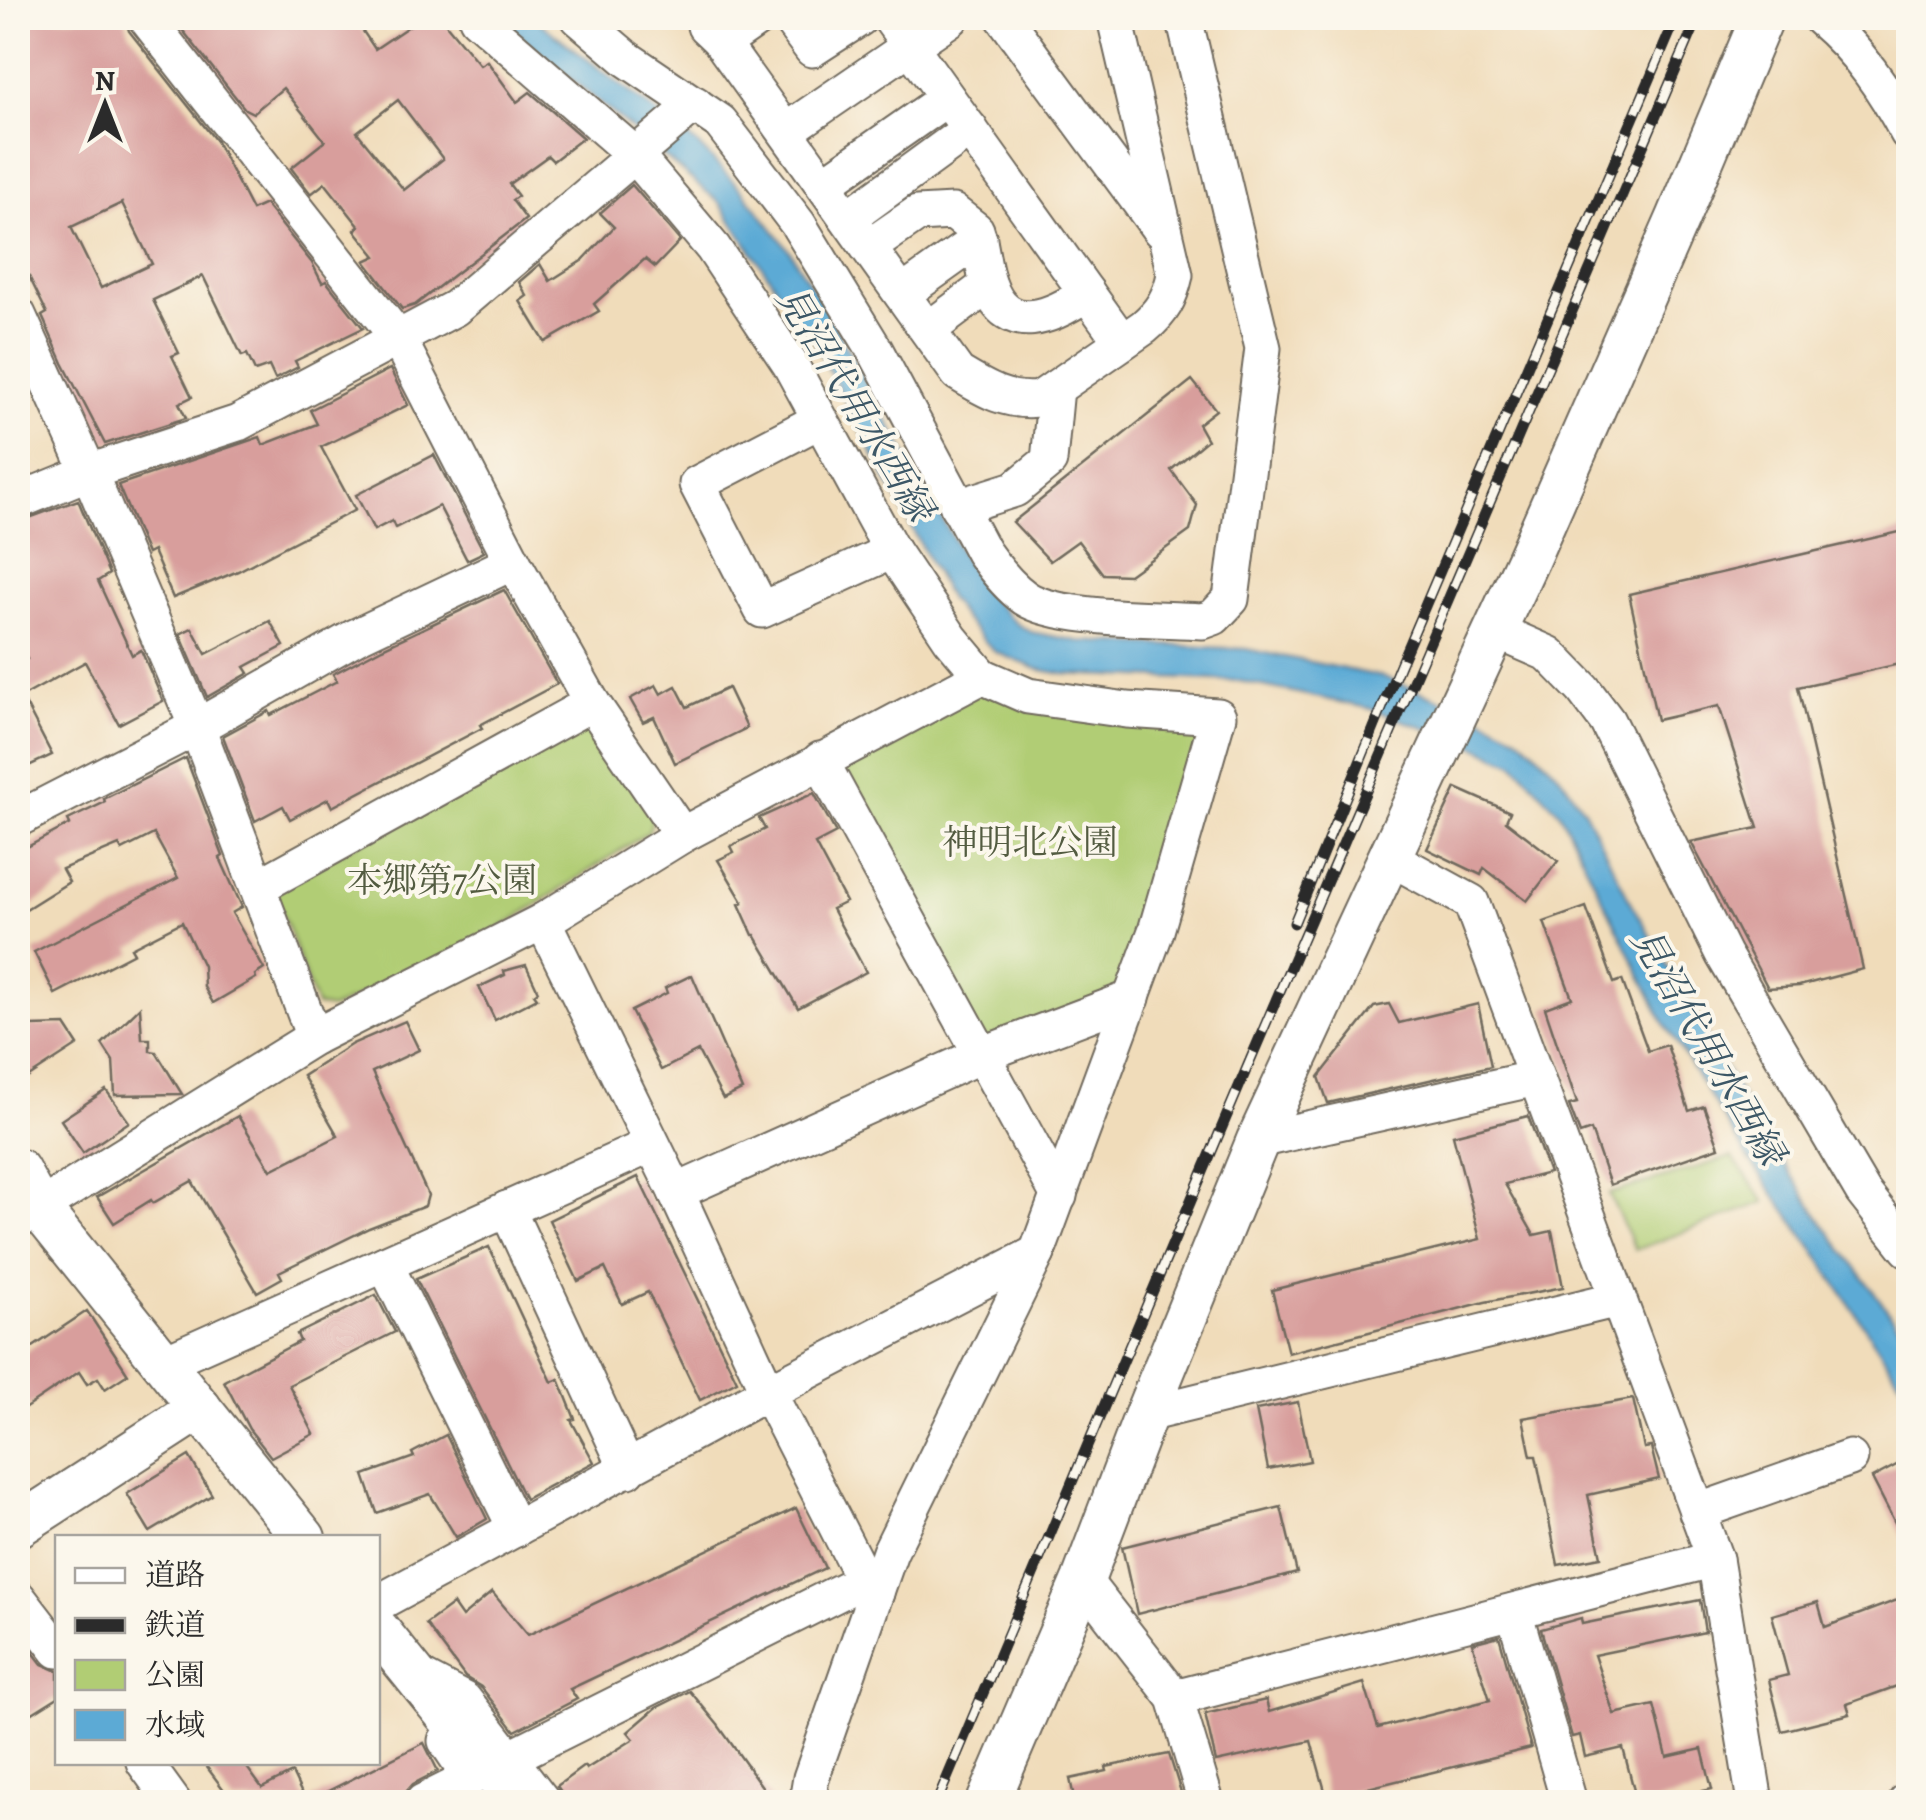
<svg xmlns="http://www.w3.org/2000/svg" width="1926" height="1820" font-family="Alegreya,'Noto Serif JP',serif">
	<rect width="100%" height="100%" fill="#fbf7ec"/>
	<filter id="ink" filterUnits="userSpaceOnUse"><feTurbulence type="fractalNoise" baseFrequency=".01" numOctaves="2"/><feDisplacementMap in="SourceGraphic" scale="20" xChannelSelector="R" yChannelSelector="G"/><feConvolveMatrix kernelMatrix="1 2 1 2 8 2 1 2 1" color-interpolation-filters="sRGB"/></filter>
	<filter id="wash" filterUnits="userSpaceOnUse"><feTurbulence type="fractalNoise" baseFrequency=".0048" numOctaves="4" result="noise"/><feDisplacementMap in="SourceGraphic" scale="40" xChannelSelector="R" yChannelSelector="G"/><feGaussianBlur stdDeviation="2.25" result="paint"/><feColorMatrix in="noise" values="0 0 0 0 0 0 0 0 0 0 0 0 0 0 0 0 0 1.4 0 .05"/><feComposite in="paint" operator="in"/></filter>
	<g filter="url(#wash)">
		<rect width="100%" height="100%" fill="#f0dcba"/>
		<g fill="#b1cd74" stroke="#6e7c50" stroke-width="2.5">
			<polygon points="982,676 1218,716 1132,998 981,1055 820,760"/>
			<polygon points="588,721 654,813 649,832 476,944 331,1009 316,1006 273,888"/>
			<polygon points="1732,1157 1765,1202 1635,1250 1609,1194"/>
		</g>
		<polygon fill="#5caad5" stroke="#446a80" stroke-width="2.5" points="498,18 534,18 698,145 743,191 789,250 822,303 965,560 995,603 1016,623 1031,632 1078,641 1246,649 1384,677 1478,715 1521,738 1558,773 1585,811 1628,897 1757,1123 1823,1223 1908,1338 1908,1393 1818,1256 1749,1159 1666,1026 1560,813 1514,763 1469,744 1368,708 1239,681 1063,674 1037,669 995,652 964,619 949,599 809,332 805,331 720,203"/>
		<g id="blocks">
			<g fill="#d89e9c" fill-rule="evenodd">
				<path d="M18 18H125L129 31 216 141 252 210 265 204 312 263 322 283 326 281 363 328 295 361 298 367 275 379 269 366 255 371 247 354 242 356 203 276 153 300 179 353 172 356 192 397 179 403 186 418 105 444 63 363 42 316 47 313 18 254ZM122 203 152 264 101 288 71 227Z"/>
				<path d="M173 18H354L375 49 421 18H441L480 65 487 61 517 102 530 92 583 138 553 161 548 156 509 184 518 196 512 200 526 219 415 305 402 309 365 261 376 256 355 230 359 226 325 183 311 194 291 168 325 141 283 88 253 113 245 109ZM398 100 443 159 404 190 357 132Z"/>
				<polygon points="632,185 680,241 655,267 645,259 594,304 599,311 545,342 520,301 527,296 519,282 540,264 550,281 583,260 614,227 600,213"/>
				<polygon points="390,369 408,405 321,447 355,510 238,571 173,598 153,551 147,554 118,485 260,437 263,445 317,424 310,410"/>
				<polygon points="1192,380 1216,410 1198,424 1207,440 1171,470 1197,505 1190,531 1129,575 1103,574 1078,541 1050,561 1013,522"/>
				<polygon points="434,455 484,552 467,560 439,506 395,528 392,521 374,530 356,495"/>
				<polygon points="78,500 109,574 98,581 132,655 141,650 163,701 119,724 85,662 22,697 52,755 18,771 18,664 27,659 18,641 18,522"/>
				<polygon points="1908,530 1908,662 1798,687 1863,969 1799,986 1768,988 1691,842 1758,828 1719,706 1657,720 1629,594"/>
				<polygon points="504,590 557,684 480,725 482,728 332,807 328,799 290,819 283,806 255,821 223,736 269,711 271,715 337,681 333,674 382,648"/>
				<polygon points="270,621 284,646 245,667 249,673 207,697 180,634 192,628 206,654"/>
				<polygon points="656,685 661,694 676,686 687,707 728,688 747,728 675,763 654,717 643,722 630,699"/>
				<polygon points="186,758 223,856 220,858 242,907 232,913 264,969 255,975 256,978 213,1003 204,987 203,966 182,922 131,948 134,953 55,994 34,952 178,878 154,834 122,850 119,845 62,869 69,882 18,914 18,852 70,824 68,820 105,802 104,799"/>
				<polygon points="1456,788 1510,812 1506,821 1558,861 1527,901 1484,868 1481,875 1427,849"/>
				<polygon points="814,793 836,833 815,844 846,902 832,909 866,972 798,1008 755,935 753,935 739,904 743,902 718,860 734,852 731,846 765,829 759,818"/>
				<polygon points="1586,907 1614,983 1622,980 1648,1051 1667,1045 1689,1111 1704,1106 1719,1147 1610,1185 1591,1130 1580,1134 1569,1105 1577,1103 1545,1008 1572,998 1544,922"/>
				<polygon points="526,965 538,991 534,994 537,998 495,1020 479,987 505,975 504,971"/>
				<polygon points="692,975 742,1090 723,1099 698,1051 661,1070 631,1011 667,993 665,988"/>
				<polygon points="1389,1004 1399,1023 1478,1004 1491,1066 1328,1103 1319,1077 1374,1007"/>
				<polygon points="140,1007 142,1039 150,1039 150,1051 156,1052 182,1094 115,1095 113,1061 102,1044"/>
				<polygon points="405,1021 419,1050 372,1072 428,1195 425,1206 369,1228 279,1272 282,1278 257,1292 192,1181 153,1203 151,1200 114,1223 97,1197 238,1116 271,1170 338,1136 303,1076 352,1044"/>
				<polygon points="65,1025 78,1045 18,1084 18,1035 31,1026"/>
				<polygon points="106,1090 129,1122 83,1153 61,1120"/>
				<polygon points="1528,1116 1549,1173 1505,1184 1534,1235 1552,1231 1563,1287 1485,1302 1288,1353 1272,1290 1480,1239 1453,1135"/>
				<polygon points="638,1177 737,1381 700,1400 648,1292 622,1304 605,1268 578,1281 549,1220"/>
				<polygon points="489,1247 552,1382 559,1379 575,1419 571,1420 594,1462 525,1499 416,1279"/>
				<polygon points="376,1295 395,1332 289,1385 314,1434 271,1457 249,1429 224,1381 300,1341 297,1334"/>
				<polygon points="87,1311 128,1374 105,1389 98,1378 87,1384 79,1372 18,1413 18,1357"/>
				<polygon points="1633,1399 1644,1448 1651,1447 1659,1479 1588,1495 1601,1557 1558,1565 1536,1456 1531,1456 1523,1418"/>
				<polygon points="1298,1402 1310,1461 1268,1469 1256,1410"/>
				<polygon points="446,1435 487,1519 456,1537 430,1494 377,1513 364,1475 414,1457 412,1453"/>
				<polygon points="189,1456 212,1495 150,1532 127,1494"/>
				<polygon points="1908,1459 1908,1548 1872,1478"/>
				<polygon points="1281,1507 1297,1573 1137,1614 1122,1547"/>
				<polygon points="796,1508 825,1568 570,1689 577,1699 515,1731 481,1687 465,1677 426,1624 453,1604 462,1617 492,1592 528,1635"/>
				<polygon points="1908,1596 1908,1682 1847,1704 1850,1714 1782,1731 1769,1680 1788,1675 1772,1615 1818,1602 1825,1627"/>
				<polygon points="1700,1600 1705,1632 1594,1655 1614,1714 1654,1705 1667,1757 1702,1749 1712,1789 1654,1802 1637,1802 1623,1748 1585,1757 1580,1735 1572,1737 1541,1629 1581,1618 1582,1624"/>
				<polygon points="1499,1636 1531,1748 1327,1798 1311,1741 1216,1762 1205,1714 1266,1700 1269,1712 1364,1683 1378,1728 1490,1700 1472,1643"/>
				<polygon points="25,1642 42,1664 58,1671 58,1697 18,1722 18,1646"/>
				<polygon points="690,1691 718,1725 773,1802 568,1802 557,1786 584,1766 586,1769 634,1739 628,1732 656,1708"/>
				<polygon points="424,1743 438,1771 413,1784 397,1802 233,1802 203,1762 243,1762 262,1788 292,1773 306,1802"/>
				<polygon points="1169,1754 1184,1802 1075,1802 1070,1779 1107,1771 1106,1767"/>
			</g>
		</g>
	</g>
	<g filter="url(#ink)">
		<use href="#blocks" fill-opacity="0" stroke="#70695d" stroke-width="2.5"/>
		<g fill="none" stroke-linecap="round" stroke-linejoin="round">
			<defs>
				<g id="minor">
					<polyline points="146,18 398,338 513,562 592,703 682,835"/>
					<polyline points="477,18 634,154 713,248 790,364 892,551 951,639 982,676 1028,696 1127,710 1218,716 1156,931 1037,1253 890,1552 811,1778 807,1802"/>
					<path d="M579 18 627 59 720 122 798 224 875 350 983 552C995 569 1008 586 1025 598 1058 620 1160 618 1203 621L1214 617 1231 599 1263 348 1184 18"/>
					<path d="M704 18 958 373C986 390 1007 403 1040 399L1144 327C1162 312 1170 298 1175 275L1115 18"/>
					<polyline points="789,18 812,49 860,18"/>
					<polyline points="890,18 1122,342"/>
					<polyline points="1004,18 1160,230"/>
					<path d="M1820 18C1859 51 1884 88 1908 133"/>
					<polyline points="705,26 723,43 759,18"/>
					<polyline points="786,131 951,18"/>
					<polyline points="824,184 947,98"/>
					<polyline points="848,218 970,129"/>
					<path d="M869 247 917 214 953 212 976 230C982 248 982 267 989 285 1007 338 1054 316 1087 293"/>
					<polyline points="902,294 979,239"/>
					<polyline points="18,315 89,472 197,727 314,1037"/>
					<polyline points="928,330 988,285"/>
					<polyline points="820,420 697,484 762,610 892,551"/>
					<polyline points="18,501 89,472 238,423 455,308 695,104"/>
					<polyline points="958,507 1015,489 1049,461 1056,388"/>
					<polyline points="1494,630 1549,654 1583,689 1607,721 1723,954 1863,1192 1908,1249"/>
					<polyline points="820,760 1059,1196"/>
					<polyline points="18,819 197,727 355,637 513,562"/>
					<polyline points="1389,857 1471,902 1715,1559 1755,1802"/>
					<polyline points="258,887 592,703"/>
					<polyline points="543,921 676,1192 768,1392 864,1580 876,1593"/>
					<polyline points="1258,1140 1536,1078"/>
					<polyline points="676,1192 981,1055 1132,998"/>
					<polyline points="507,1209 628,1470"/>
					<polyline points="18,1221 314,1037 543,921 682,835 982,676"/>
					<polyline points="385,1264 516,1529"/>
					<polyline points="163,1363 651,1145"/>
					<polyline points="1146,1414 1618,1299"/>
					<polyline points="1697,1512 1850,1458"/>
					<polyline points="1083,1580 1175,1698 1206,1802"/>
					<polyline points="18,1598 58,1650"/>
					<polyline points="378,1603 768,1392 1037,1253"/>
					<polyline points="1514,1611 1569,1802"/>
					<polyline points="422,1678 464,1700 543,1802"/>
					<polyline points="1175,1698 1715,1559"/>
					<polyline points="509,1758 864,1580"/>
					<polyline points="144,1762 173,1802"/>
					<polyline points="423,1802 471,1778 446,1741"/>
					<polyline points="1906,1802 1908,1801"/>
				</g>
				<g id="tertiary">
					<polyline points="18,1170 39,1208 304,1538"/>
					<polyline points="18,1526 200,1408"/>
					<polyline points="378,1630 517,1802"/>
					<polyline points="988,1802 1083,1580 1146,1414 1258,1140 1528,559 1678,218 1762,18"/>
				</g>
			</defs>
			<use href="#minor" stroke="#70695d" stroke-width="39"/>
			<use href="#tertiary" stroke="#70695d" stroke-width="46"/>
			<use href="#minor" stroke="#fff" stroke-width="35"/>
			<use href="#tertiary" stroke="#fff" stroke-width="42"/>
			<defs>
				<g id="rail">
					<polyline points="1294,923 1399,667 1676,18"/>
					<polyline points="937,1802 1249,1063 1698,18"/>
				</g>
			</defs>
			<use href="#rail" stroke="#2b2b2b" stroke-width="11"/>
			<use href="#rail" stroke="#fbf7ec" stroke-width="8" stroke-dasharray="22" stroke-linecap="butt"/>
		</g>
	</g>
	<g text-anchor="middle" stroke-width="8" stroke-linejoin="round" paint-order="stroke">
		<g font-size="35" fill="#535c41" stroke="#fbf7ec">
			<text x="1030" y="854">神明北公園</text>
			<text x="442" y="892">本郷第7公園</text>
		</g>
		<g font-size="38" font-style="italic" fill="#3c5766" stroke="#fbf7ec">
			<text transform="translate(855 403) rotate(59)" y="13">見沼代用水西縁</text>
			<text transform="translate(1708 1046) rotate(60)" y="13">見沼代用水西縁</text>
		</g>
	</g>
	<rect width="1926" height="1820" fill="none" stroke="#fbf7ec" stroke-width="60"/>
	<rect x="55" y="1535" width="325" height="230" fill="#fbf7ec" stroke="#a8a59f" stroke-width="2.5"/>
	<rect x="75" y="1568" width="50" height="15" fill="#ffffff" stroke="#a8a59f" stroke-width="2.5"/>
	<text x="145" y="1585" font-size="30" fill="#2b2b2b">道路</text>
	<rect x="75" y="1618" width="50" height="15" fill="#2b2b2b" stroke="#a8a59f" stroke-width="2.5"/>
	<text x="145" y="1635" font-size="30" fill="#2b2b2b">鉄道</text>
	<rect x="75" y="1660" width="50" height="30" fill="#b1cd74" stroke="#a8a59f" stroke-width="2.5"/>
	<text x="145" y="1685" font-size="30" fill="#2b2b2b">公園</text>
	<rect x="75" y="1710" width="50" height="30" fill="#5caad5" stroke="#a8a59f" stroke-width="2.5"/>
	<text x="145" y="1735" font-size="30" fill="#2b2b2b">水域</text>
	<g transform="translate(105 105)" stroke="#fbf7ec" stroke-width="8" paint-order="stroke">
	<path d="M0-8L18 38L0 25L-18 38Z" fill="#2b2b2b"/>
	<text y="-15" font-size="28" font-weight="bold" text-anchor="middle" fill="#2b2b2b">N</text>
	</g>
</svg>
